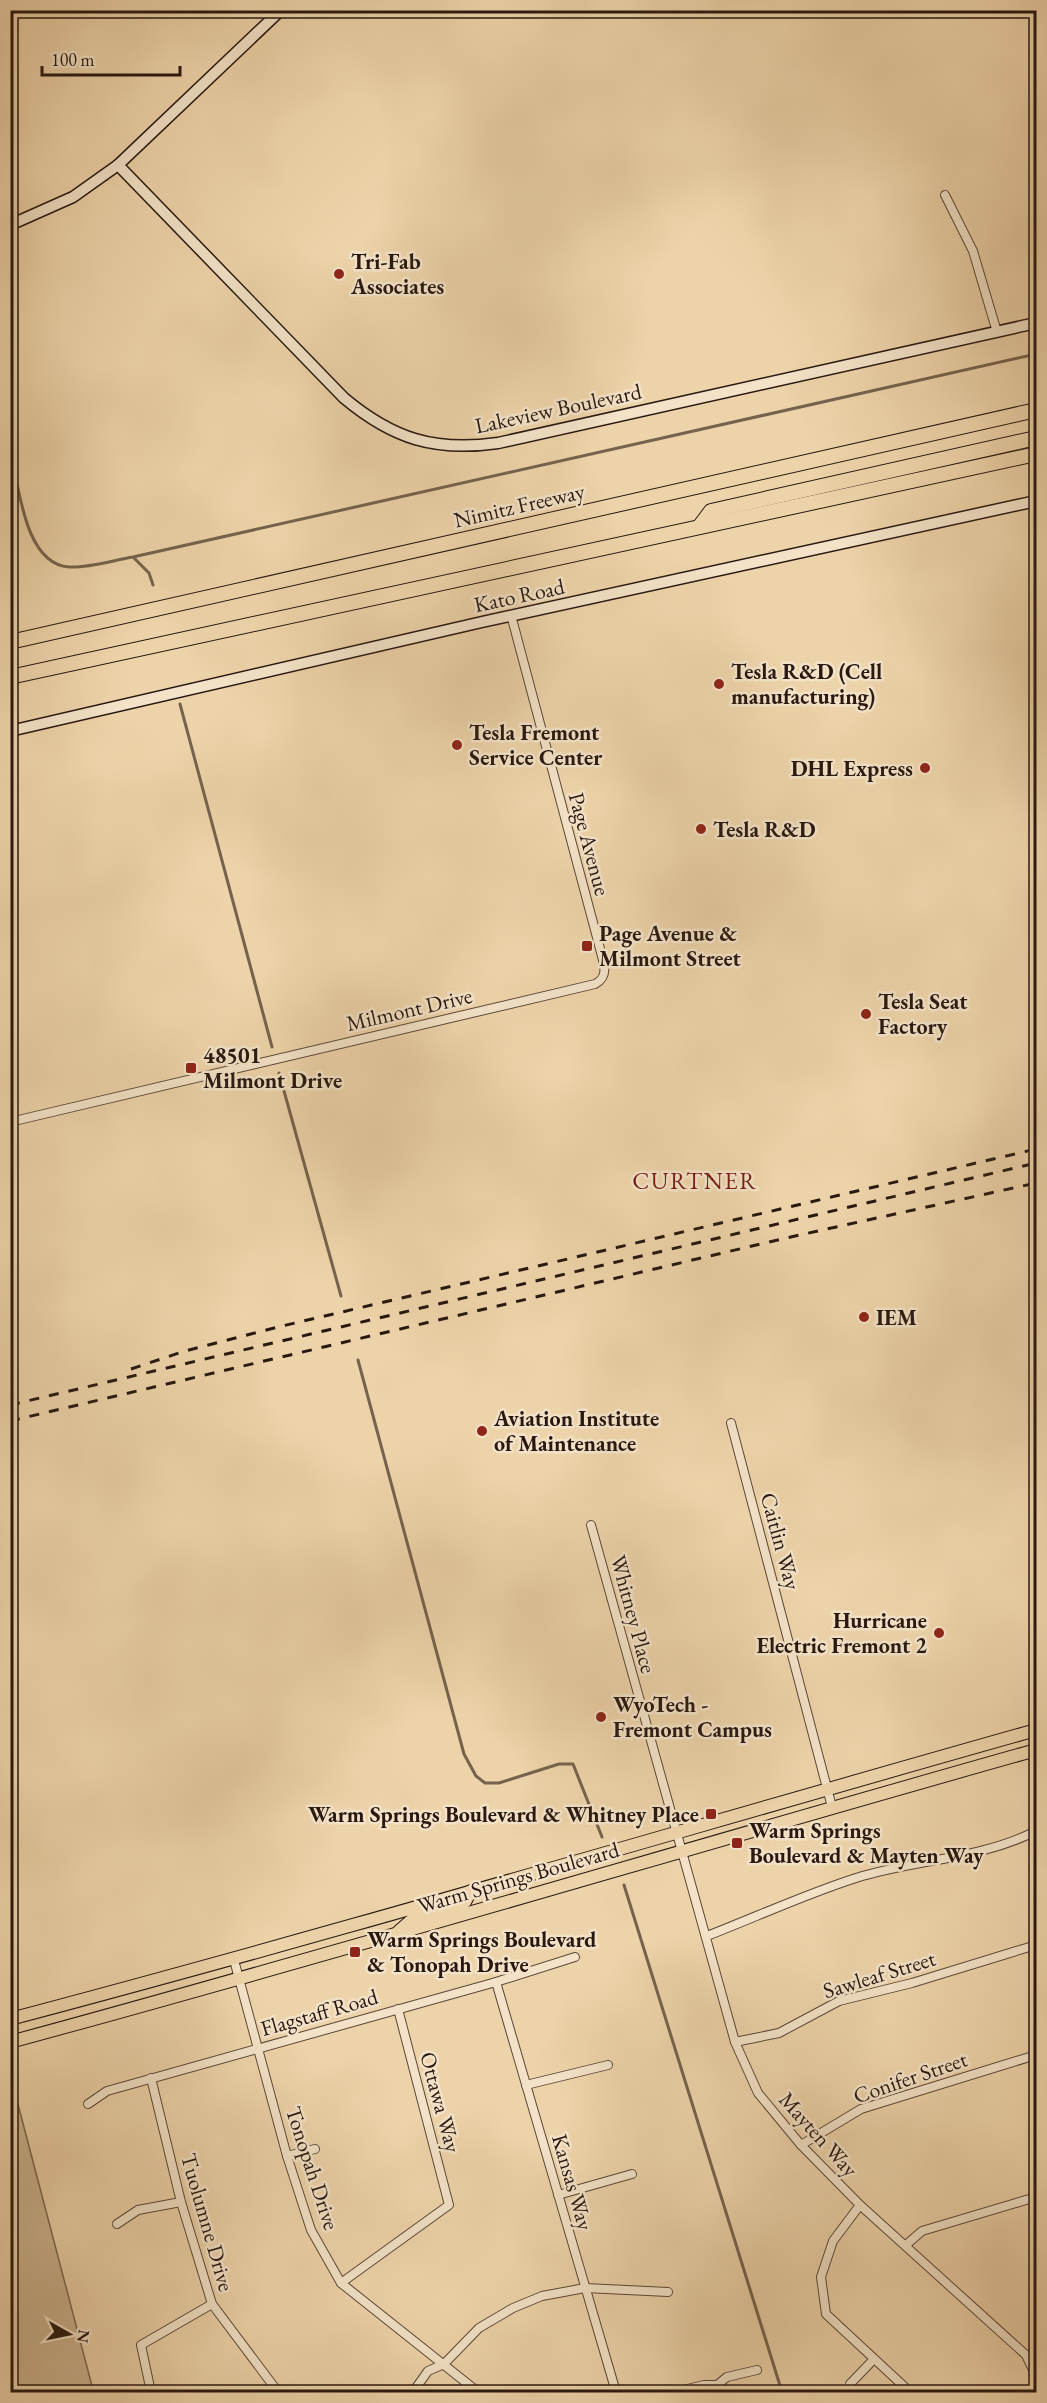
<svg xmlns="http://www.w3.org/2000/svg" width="1047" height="2403" font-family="'EB Garamond',serif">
	<rect width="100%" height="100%" fill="#edd3a9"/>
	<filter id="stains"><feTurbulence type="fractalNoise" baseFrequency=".00333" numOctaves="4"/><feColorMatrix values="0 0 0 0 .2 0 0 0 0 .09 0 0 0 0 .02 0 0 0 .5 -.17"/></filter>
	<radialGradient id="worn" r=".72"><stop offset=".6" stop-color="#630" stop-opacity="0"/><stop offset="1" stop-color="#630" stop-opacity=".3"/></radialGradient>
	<polygon fill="#ccb38f" stroke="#7a6650" stroke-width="1.5" points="10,2074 92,2386 70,2392 11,2392"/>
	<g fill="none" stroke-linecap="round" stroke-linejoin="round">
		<g stroke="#76624d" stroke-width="3">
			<path d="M10 450C19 485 24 564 69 567 89 568 114 560 133 557L1036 354"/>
			<polyline points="134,558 149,573 153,585"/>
			<polyline points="180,704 272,1047"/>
			<polyline points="279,1073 341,1296"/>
			<polyline points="358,1360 464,1754 476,1776 485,1783 499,1783 559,1764 573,1764 602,1837"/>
			<polyline points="624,1885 782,2392"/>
		</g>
		<defs>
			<g id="street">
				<polyline points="945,195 973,251 997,332"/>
				<path d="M10 1122 595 984C605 979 606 971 603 960L511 615"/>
				<polyline points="731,1423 832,1807"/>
				<polyline points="591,1525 735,2042 758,2093 801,2145 860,2205 1026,2355 1036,2376"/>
				<path d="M707 1936C756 1917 806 1894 856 1878 916 1859 978 1860 1036 1831"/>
				<polyline points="234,1960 287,2156 311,2230 341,2283 478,2392"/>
				<polyline points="496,1982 616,2392"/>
				<polyline points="735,2042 779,2033 839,2001 912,1983 1036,1945"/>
				<polyline points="151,2078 181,2202 212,2304 278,2392"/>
				<polyline points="526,2085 608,2065"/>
				<polyline points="88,2104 107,2091 496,1982 575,1957"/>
				<polyline points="801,2145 861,2109 1036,2055"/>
				<polyline points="287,2156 315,2149"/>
				<polyline points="558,2195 632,2174"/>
				<polyline points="860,2205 833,2241 821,2277 826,2314 910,2392"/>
				<polyline points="117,2224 138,2210 181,2202"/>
				<polyline points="906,2245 922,2231 1036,2197"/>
				<polyline points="341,2283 449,2205 398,2009"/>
				<polyline points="850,2384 873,2360"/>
				<polyline points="679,2391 704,2385 717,2385 727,2377 757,2370"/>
				<polyline points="151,2392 141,2345 212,2304"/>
				<polyline points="413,2392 428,2371 444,2364 479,2328 513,2308 542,2296 585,2288 668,2292"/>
			</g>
			<g id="secondary">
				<path d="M118 165 344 398C393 439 435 452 498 443L1036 323"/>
				<polyline points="10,225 73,197 118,165 281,10"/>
				<polyline points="10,731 482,622 1036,501"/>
			</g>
			<g id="primary">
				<polyline points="399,1931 414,1918 465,1902 471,1891"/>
				<path d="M10 2019C354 1928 695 1826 1036 1730"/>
				<path d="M10 2042C354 1949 694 1846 1036 1750"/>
			</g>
			<g id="highway">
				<polyline points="699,527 711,511 1036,438"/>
				<polyline points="10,642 1036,410"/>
				<polyline points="10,677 1036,454"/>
			</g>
		</defs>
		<use href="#street" stroke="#5a4737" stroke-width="10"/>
		<use href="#secondary" stroke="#291811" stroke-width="13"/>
		<use href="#primary" stroke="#291811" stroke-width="14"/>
		<use href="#highway" stroke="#291811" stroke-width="16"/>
		<use href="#street" stroke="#f3e2c7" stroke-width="8"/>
		<use href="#secondary" stroke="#f3e2c7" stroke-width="10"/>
		<use href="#primary" stroke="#edd3a9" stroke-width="12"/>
		<use href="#highway" stroke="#edd3a9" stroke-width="14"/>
		<g stroke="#291811" stroke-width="3" stroke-dasharray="10 10" stroke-linecap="butt">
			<polyline points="131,1369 185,1351 278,1327 1036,1149"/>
			<polyline points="10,1405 1036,1163"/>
			<polyline points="10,1421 786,1238 1036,1183"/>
		</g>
	</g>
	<g fill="#8f2418" stroke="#f3e2c7" stroke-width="2">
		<circle cx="339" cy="274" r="6"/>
		<circle cx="719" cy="684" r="6"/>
		<circle cx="457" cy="745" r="6"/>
		<circle cx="925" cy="768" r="6"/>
		<circle cx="701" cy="829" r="6"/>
		<rect x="581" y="940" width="12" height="12" rx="3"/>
		<circle cx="866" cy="1014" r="6"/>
		<rect x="185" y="1062" width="12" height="12" rx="3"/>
		<circle cx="864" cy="1317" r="6"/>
		<circle cx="482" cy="1431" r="6"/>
		<circle cx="939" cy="1633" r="6"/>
		<circle cx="601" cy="1717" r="6"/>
		<rect x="705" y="1808" width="12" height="12" rx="3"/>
		<rect x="731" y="1837" width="12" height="12" rx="3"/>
		<rect x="349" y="1946" width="12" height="12" rx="3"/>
	</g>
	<g text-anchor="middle" stroke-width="5" stroke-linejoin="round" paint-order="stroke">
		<g font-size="22" font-weight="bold" fill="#291811" stroke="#f3e2c7" text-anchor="start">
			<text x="351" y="269">Tri-Fab<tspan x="351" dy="25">Associates</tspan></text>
			<text x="731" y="679">Tesla R&amp;D (Cell<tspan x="731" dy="25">manufacturing)</tspan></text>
			<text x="469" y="740">Tesla Fremont<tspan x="469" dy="25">Service Center</tspan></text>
			<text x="913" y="776" text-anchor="end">DHL Express</text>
			<text x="713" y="837">Tesla R&amp;D</text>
			<text x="599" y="941">Page Avenue &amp;<tspan x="599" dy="25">Milmont Street</tspan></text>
			<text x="878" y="1009">Tesla Seat<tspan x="878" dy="25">Factory</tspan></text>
			<text x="203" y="1063">48501<tspan x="203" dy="25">Milmont Drive</tspan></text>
			<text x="876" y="1325">IEM</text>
			<text x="494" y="1426">Aviation Institute<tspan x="494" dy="25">of Maintenance</tspan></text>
			<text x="927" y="1628" text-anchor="end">Hurricane<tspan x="927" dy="25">Electric Fremont 2</tspan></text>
			<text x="613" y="1712">WyoTech -<tspan x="613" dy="25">Fremont Campus</tspan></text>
			<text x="699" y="1822" text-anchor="end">Warm Springs Boulevard &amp; Whitney Place</text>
			<text x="749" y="1838">Warm Springs<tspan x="749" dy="25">Boulevard &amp; Mayten Way</tspan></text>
			<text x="367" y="1947">Warm Springs Boulevard<tspan x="367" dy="25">&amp; Tonopah Drive</tspan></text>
		</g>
		<g font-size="22" fill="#291811" stroke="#f3e2c7">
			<text transform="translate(558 408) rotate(-12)" y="8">Lakeview Boulevard</text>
			<text transform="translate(519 505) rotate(-13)" y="8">Nimitz Freeway</text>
			<text transform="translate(519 595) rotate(-12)" y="8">Kato Road</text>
			<text transform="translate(590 844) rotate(75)" y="8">Page Avenue</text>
			<text transform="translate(409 1009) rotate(-13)" y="8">Milmont Drive</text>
			<text transform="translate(781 1541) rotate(75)" y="8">Caitlin Way</text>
			<text transform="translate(634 1614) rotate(75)" y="8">Whitney Place</text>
			<text transform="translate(518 1877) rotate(-16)" y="8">Warm Springs Boulevard</text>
			<text transform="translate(879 1974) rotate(-17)" y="8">Sawleaf Street</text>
			<text transform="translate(319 2012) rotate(-16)" y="8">Flagstaff Road</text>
			<text transform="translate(910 2077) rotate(-19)" y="8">Conifer Street</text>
			<text transform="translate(441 2102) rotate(75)" y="8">Ottawa Way</text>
			<text transform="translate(819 2134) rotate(48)" y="8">Mayten Way</text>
			<text transform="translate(313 2168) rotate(72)" y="8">Tonopah Drive</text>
			<text transform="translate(573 2182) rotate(74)" y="8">Kansas Way</text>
			<text transform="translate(208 2222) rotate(74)" y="8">Tuolumne Drive</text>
		</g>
		<g font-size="24" letter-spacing="1.5" fill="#7a1f14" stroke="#f3e2c7">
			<text x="695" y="1189">CURTNER</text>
		</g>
	</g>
	<rect width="1047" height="2403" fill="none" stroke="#edd3a9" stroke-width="36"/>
	<rect x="12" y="12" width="1023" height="2379" fill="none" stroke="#291811" stroke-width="3"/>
	<rect x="18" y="18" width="1011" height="2367" fill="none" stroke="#291811" stroke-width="1.5"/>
	<g transform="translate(69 2334) rotate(99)" stroke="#f3e2c7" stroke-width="4.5" paint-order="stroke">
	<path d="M0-4.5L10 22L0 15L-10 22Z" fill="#291811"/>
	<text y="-9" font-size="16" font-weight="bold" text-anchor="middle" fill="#291811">N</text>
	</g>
	<path d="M42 66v9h138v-9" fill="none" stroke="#291811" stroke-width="3"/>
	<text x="51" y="66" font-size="18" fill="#291811" stroke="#f3e2c7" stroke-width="4.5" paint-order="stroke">100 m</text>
	<rect width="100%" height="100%" filter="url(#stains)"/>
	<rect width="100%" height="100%" fill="url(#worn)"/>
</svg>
